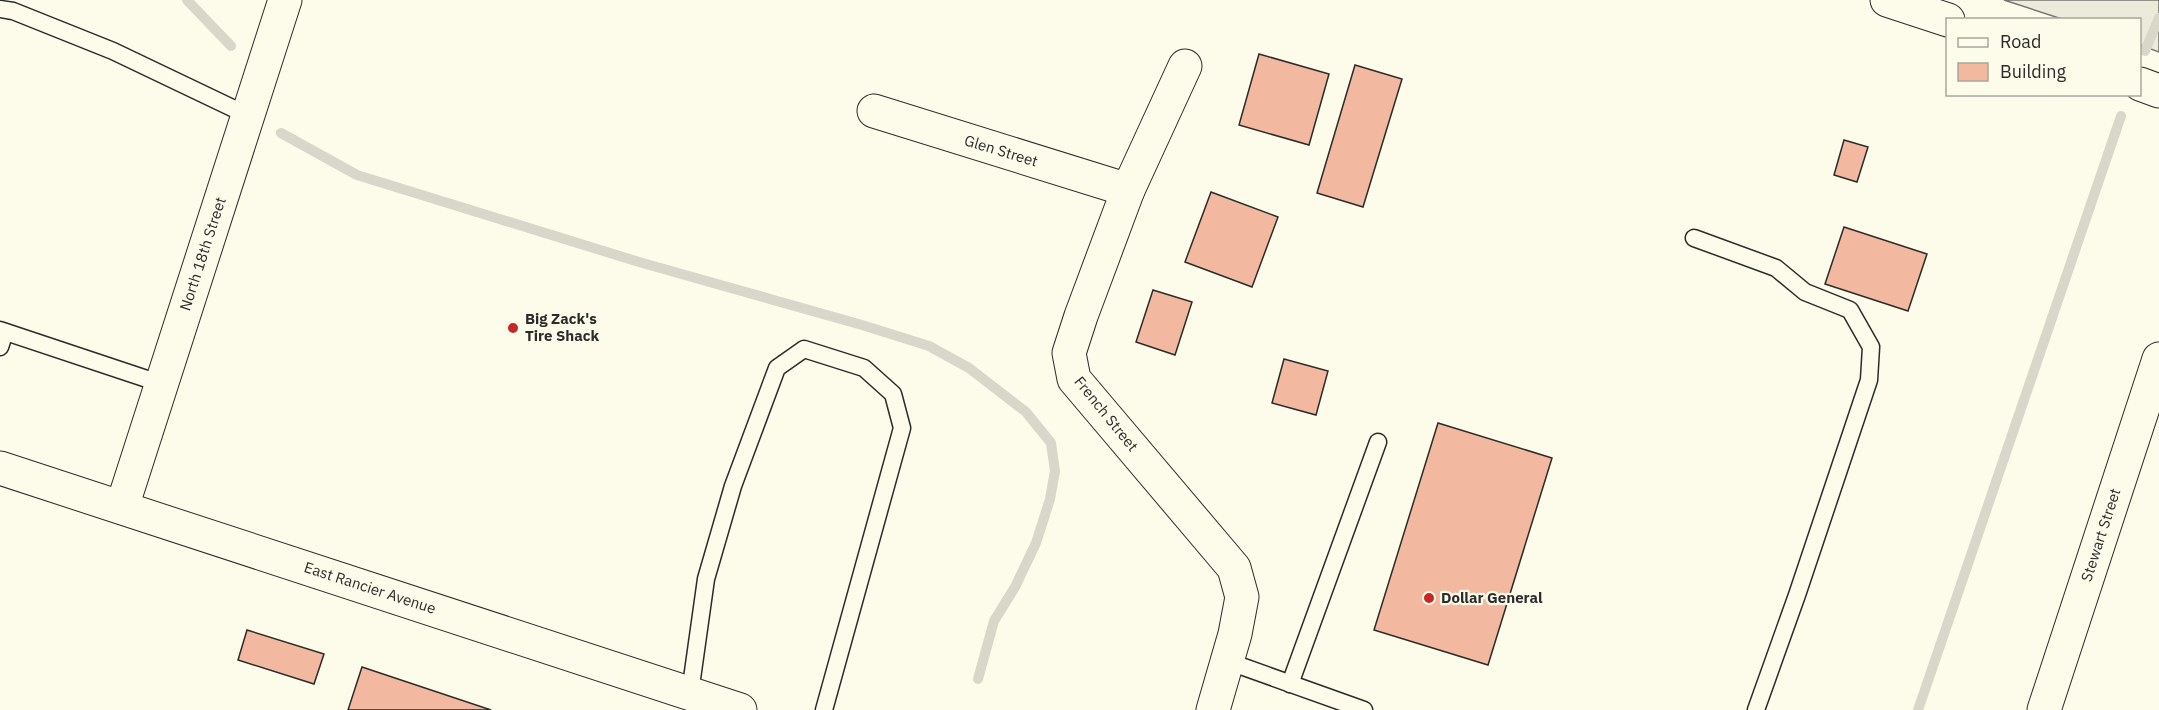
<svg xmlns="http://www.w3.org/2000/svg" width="2159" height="710" font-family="'IBM Plex Sans',sans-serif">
	<rect width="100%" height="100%" fill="#fdfbea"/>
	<polygon fill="#ecebdb" stroke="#74746e" stroke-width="1.5" points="2004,0 2159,0 2159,52 2140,45 2140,20 2062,19"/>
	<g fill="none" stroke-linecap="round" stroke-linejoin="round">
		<g stroke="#d8d7c9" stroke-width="10">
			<polyline points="187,0 231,46"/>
			<polyline points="2145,51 2159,18"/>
			<polyline points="281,133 357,175 639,262 862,325 929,346 969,368 1026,412 1051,443 1055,471 1050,499 1036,543 1015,587 994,621 978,679"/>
			<polyline points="1918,710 2121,116"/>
		</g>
	</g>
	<g fill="#f2b8a0" stroke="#2b2b2b" stroke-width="1.5">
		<polygon points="1259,54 1329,74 1309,145 1239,125"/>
		<polygon points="1355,65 1402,79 1363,207 1317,193"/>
		<polygon points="1844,140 1868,147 1857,182 1834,175"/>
		<polygon points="1211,192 1278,217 1252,287 1185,262"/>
		<polygon points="1844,227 1927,254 1908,311 1825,284"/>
		<polygon points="1153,290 1192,302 1175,355 1136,342"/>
		<polygon points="1284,359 1328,371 1316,415 1272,403"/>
		<polygon points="1438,423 1552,458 1488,665 1374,630"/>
		<polygon points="247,630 324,654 314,684 238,660"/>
		<polygon points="362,667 491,710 348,710"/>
	</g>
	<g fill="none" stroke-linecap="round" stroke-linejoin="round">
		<defs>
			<g id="lane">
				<polyline points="0,9 13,11 113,51 247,115"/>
				<polyline points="1694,238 1776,268 1805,292 1850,310 1871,347 1869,380 1797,595 1756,710"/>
				<polyline points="0,330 162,384"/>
				<polyline points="0,347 5,332"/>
				<polyline points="1227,661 1364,710"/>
				<polyline points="1290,684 1378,442"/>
				<polyline points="690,693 706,579 733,486 777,368 804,349 864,368 893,394 902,428 824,710"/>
			</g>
			<g id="street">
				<polyline points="1887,0 1948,20"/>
				<polyline points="1185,66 1128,190 1081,316 1069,353 1074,379 1234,568 1242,597 1235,634 1213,710"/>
				<polyline points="2140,84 2159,91"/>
				<polyline points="874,111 1128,190"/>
				<polyline points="122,507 285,0"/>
				<polyline points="2044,710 2159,359"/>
			</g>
			<polyline id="secondary" points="0,468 740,710"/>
		</defs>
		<use href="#lane" stroke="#2b2b2b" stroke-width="19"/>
		<use href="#street" stroke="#2b2b2b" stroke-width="35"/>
		<use href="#secondary" stroke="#2b2b2b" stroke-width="35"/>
		<use href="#lane" stroke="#fdfbea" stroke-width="16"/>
		<use href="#street" stroke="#fdfbea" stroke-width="33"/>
		<use href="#secondary" stroke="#fdfbea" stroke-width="33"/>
	</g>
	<g fill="#c62828" stroke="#fdfbea" stroke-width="2">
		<circle cx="513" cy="328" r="6"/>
		<circle cx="1429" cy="598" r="6"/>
	</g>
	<g text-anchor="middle" stroke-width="4.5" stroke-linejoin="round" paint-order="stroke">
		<g font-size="15" fill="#2b2b2b" stroke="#fdfbea">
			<text transform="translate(1001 151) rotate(17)" y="5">Glen Street</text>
			<text transform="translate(203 254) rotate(-72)" y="5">North 18th Street</text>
			<text transform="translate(1106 414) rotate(51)" y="5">French Street</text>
			<text transform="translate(2101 535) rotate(-72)" y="5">Stewart Street</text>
			<text transform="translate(370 588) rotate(18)" y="5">East Rancier Avenue</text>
		</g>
		<g font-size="15" font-weight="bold" fill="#2b2b2b" stroke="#fdfbea" text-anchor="start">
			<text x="525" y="324">Big Zack's<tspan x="525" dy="17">Tire Shack</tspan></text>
			<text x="1441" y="603">Dollar General</text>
		</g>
	</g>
	<rect x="1946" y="18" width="195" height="78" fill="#fdfbea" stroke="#a9a89e" stroke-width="1.5"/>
	<rect x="1958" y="38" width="30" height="9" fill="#fdfbea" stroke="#a9a89e" stroke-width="1.5"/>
	<text x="2000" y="48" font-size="18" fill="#2b2b2b">Road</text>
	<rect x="1958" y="63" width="30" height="18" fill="#f2b8a0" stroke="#a9a89e" stroke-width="1.5"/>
	<text x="2000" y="78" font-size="18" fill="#2b2b2b">Building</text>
</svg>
